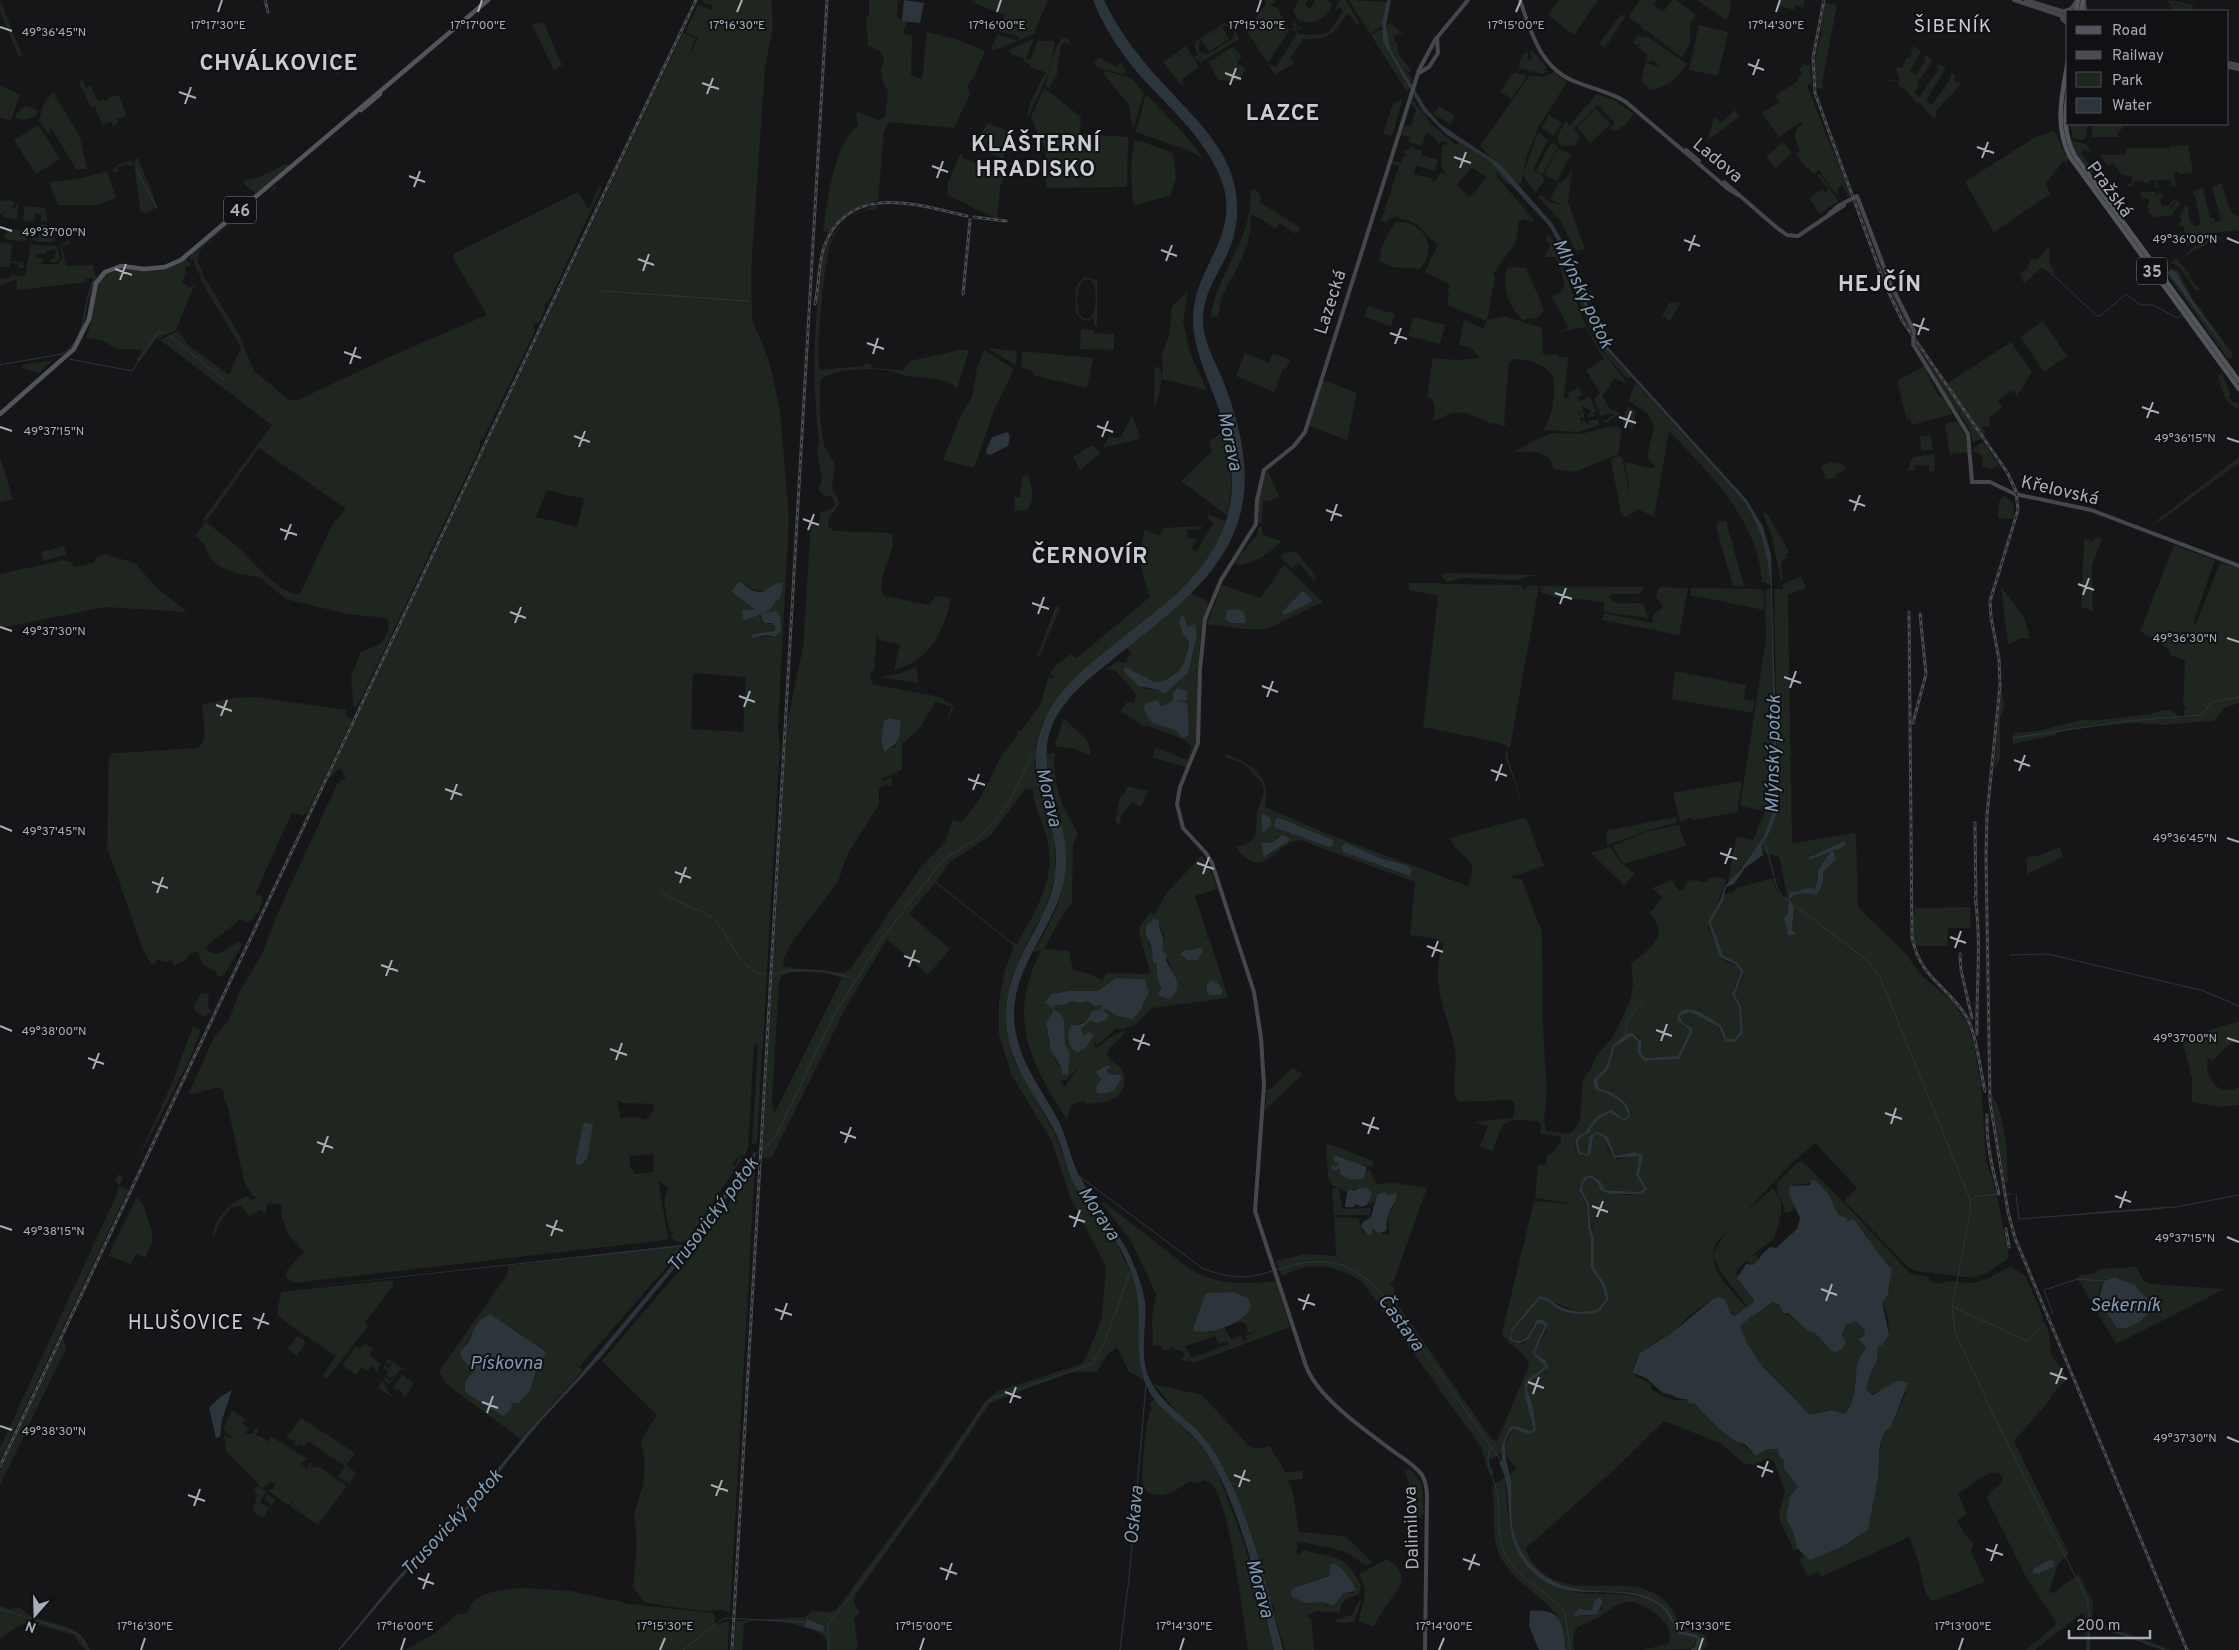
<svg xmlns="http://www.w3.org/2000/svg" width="2239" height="1650" font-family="Overpass,sans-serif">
	<rect width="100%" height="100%" fill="#161618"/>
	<g fill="#1e261f" fill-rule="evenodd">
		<polygon points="0,0 23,57 18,55 0,12"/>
		<path d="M701 0H771L773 26 765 68 751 271 752 319 769 361 780 410 789 517 778 726 780 747 757 1144H752L758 1044 754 1045 748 1148 745 1155 739 1156 732 1165H735L739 1158 743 1157 687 1241 677 1242 671 1237 673 1233 669 1230 664 1201 668 1188 658 1180 668 1237 665 1240 294 1283 286 1277 287 1270 304 1252 288 1234 282 1218 281 1204H269L266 1207V1215L261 1210 249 1216 241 1206 232 1207 219 1223 214 1238 213 1236C213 1219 231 1201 247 1196L251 1200 258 1198 252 1195 245 1184 227 1104 223 1097 224 1092 220 1087 193 1094 189 1093 214 1037 229 1020 239 993 262 954 277 915 337 784 341 780H346L340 768 328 779 683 33 695 38 690 53 696 56 691 53 698 38 685 32 698 5 712 10V5L705 4ZM547 490 584 499 577 527 536 517ZM745 585C759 594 767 591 783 587L780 599 776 601 770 610 746 620 742 615 755 610 732 589ZM776 611 781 620 775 637H752L776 629 775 624H767ZM693 673 746 677 743 732 691 729ZM619 1100 623 1103 654 1104 653 1111 646 1120 634 1117 621 1118 617 1101ZM654 1154 653 1172 634 1174V1170L631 1169 629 1156Z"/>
		<path d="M869 0H898L897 18 907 22 903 33 912 35 911 75 922 79 927 32 956 39 985 51 974 77 967 85 970 94 954 128 889 122 884 131 878 200 851 210 828 233 823 231C828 199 833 146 858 125L856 115 858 112 879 120 885 117 888 92 883 81 881 70 884 60 880 51 868 46 866 17 869 16Z"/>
		<polygon points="973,0 1048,0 1034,34 1020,40 1018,36 998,31 1005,15 972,2"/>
		<polygon points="1265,0 1274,0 1275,3 1268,4 1278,9 1289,31 1268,63 1247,32 1266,3"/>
		<path d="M1299 0H1308L1305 5 1310 9 1315 1 1314 0H1327L1333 4C1327 15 1317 27 1298 20L1293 11Z"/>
		<path d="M1340 0H1346L1359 23 1356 25 1350 15H1346C1333 36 1328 39 1303 39L1290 58 1294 63 1275 75 1268 64 1276 67 1296 35 1295 30 1290 31 1288 27 1291 30 1294 28 1292 24 1295 22 1297 26 1295 29 1301 26V29H1297V34C1329 36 1327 37 1343 10L1339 7 1337 10 1335 8Z"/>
		<polygon points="1349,0 1387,2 1382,26 1370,34"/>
		<polygon points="1559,0 1598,0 1574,35 1548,15"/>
		<polygon points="1640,0 1658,0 1653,5 1663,12 1672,0 1676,0 1696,15 1690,24 1690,42 1682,58 1649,32 1646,30 1645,32 1640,25 1628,17"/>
		<polygon points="1697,0 1731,0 1730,12 1726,20"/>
		<polygon points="1778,0 1805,0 1803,8 1795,4 1794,10 1779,6"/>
		<polygon points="2169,0 2196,6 2192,7 2193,11 2190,8 2189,11 2172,11 2173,4 2190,8 2174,3 2169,11 2171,3 2168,2"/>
		<path d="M1825 3 1837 5 1822 82 1824 89 1815 88C1814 68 1815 50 1822 34L1820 31Z"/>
		<polygon points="1621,14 1625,17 1605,48 1599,44"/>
		<polygon points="544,23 562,65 554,71 532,24"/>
		<path d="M1224 23 1233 26 1239 39 1200 63 1198 60 1203 56 1195 60 1194 57 1198 54 1195 47 1196 41ZM1223 26H1229L1234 31V35L1231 40 1208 54 1199 52V41Z"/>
		<polygon points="1390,23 1403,34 1394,35 1395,42 1391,42 1394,50 1392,43 1397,43 1398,54 1411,70 1409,73 1403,66 1412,80 1411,83 1390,49 1386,26"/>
		<polygon points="1699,25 1728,32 1718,76 1689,70"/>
		<polygon points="1222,27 1229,39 1209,52 1201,40"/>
		<polygon points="1382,29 1383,42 1409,87 1407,92 1371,35"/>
		<path d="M1643 33 1687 64C1677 79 1665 89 1646 90L1649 88 1641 81 1646 61 1648 62 1645 65 1648 63 1663 68 1656 64 1654 60 1650 62 1646 59 1647 54 1637 47H1640L1641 42 1637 46 1633 43 1637 35 1645 38V35Z"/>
		<polygon points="997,34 1016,40 1017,41 995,50 991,49"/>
		<path d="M1063 38H1067L1070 41 1069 45 1065 42 1061 45 1057 74 1049 88 1045 86C1050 74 1053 45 1063 38Z"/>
		<path d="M1034 39 1026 58 1030 60 1038 41H1053L1055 44 1048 75 1028 117C1026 106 1039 86 1044 75L1047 73 1030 67 1029 63 1023 62 1025 58 1013 55 1008 50Z"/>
		<polygon points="1910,44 1921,51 1910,71 1916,75 1926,60 1924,58 1926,55 1933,60 1917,83 1919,85 1914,92 1919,97 1939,69 1937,67 1939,64 1946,69 1930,92 1931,94 1926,101 1932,105 1951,78 1950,76 1952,73 1955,75 1954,81 1961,84 1936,111 1937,116 1933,118 1919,102 1918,105 1905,89 1898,86 1899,82 1890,81 1888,84 1891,78 1892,80 1899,81 1899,77 1896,70 1897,67 1902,68 1907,57 1909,59 1912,55 1910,53 1914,48"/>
		<polygon points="1186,46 1199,67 1181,80 1184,83 1182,86 1163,62"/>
		<polygon points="1233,47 1242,56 1237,63 1247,70 1245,70 1238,81 1218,80 1209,62"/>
		<polygon points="329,49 346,64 337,74 321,59"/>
		<polygon points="1529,51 1533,51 1547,68 1543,71 1549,71 1543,74 1534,72 1535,69 1533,72 1518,68 1518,66 1523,67 1519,65 1523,54 1528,52 1528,60 1532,59"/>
		<polygon points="1099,58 1117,67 1120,62 1126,70 1124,74 1098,68 1094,62"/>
		<path d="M1810 62 1812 86 1808 84 1807 86 1851 195 1845 197 1848 194 1842 185 1837 189 1839 195 1833 191 1819 170 1814 174 1809 169 1811 167 1806 168 1796 154 1800 151C1796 141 1791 132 1802 124L1801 122 1779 137 1762 113 1779 102 1775 96 1798 81V78L1802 73 1799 70 1804 64 1808 66Z"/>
		<polygon points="1105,71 1131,78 1144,93 1133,129 1129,105 1103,73"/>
		<polygon points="1514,72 1527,76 1511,99 1500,91"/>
		<polygon points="1554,72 1567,82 1538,128 1527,155 1521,183 1518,184 1480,146 1530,75 1543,77"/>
		<polygon points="81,78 86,88 91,86 98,101 104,99 105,101 108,100 107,98 119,95 126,116 117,119 118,123 113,126 111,122 102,125 95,107 91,107 80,85"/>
		<polygon points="0,86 20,94 11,120 0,117"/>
		<polygon points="1044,88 1081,117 1080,134 1128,137 1127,187 1046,188 1046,152 1031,117"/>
		<polygon points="53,92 80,137 87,169 76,169 51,128 49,134 39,121 43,105"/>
		<polygon points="1146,94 1186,136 1204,159 1190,151 1136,132"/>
		<polygon points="1597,94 1614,100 1634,114 1625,125 1614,132 1610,128 1615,123 1598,105 1574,128 1580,137 1575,145 1563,146 1559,144 1557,135 1566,122 1570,125"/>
		<polygon points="1403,98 1392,136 1383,134 1393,104"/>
		<path d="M1412 99 1432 125 1455 144 1460 142 1489 160 1510 183 1508 185 1496 172 1497 177 1534 220 1532 222 1524 219 1519 221 1516 242 1493 274 1495 278 1487 320 1504 316 1542 328 1543 353H1537L1554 355 1557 353 1556 332 1566 330 1568 326 1552 297 1563 290C1567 280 1559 266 1555 257H1544L1551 245 1546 240 1548 234 1560 253 1558 256 1586 326 1600 349 1626 381 1625 383 1615 378 1602 396 1611 410 1621 413 1606 423 1603 421V418L1605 420 1613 416 1612 413 1600 416 1599 408 1597 409 1594 399 1600 393 1586 370 1604 359 1585 327 1556 333 1558 357H1568V361L1564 398H1569L1568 393 1579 387 1583 395 1578 397 1579 402 1590 396 1596 412H1593L1594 415H1597L1590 418 1587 415 1592 411 1582 406 1583 410 1578 412 1580 417 1579 413 1583 412 1584 414V417L1580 418 1583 426V419L1589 426 1588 421 1598 419 1599 425 1578 432 1543 430C1553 417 1556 392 1553 376 1544 364 1529 359 1514 359L1509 363 1504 420 1506 426 1493 423 1494 425C1468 413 1460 406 1435 421L1433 420 1435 409 1433 400 1427 397 1433 358 1458 360 1480 358 1471 348 1459 345 1464 320 1483 328 1487 321 1449 306 1447 298 1450 294 1447 292 1450 285 1425 272 1438 244C1421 235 1422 219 1398 219L1399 217 1391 218 1386 223 1381 221 1399 166 1392 164 1393 161 1402 163 1403 156H1408L1404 154 1405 150 1409 151 1410 147 1422 151 1421 155 1438 160 1435 171 1416 165 1414 174 1432 179 1434 183 1441 172 1447 176 1441 166 1442 145 1449 144 1442 141 1439 144 1435 138 1426 133 1422 146 1408 142 1410 137 1401 135 1404 127 1411 125 1416 110 1411 103ZM1472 168 1487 177 1470 197 1456 185Z"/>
		<polygon points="1730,102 1739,117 1707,141 1714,117 1721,123 1734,111"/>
		<polygon points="26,105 37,110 37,116 24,120 16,118 16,114"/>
		<polygon points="1439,106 1455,116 1450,124 1434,114"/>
		<polygon points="1596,109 1611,124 1590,143 1577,127"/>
		<polygon points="1549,115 1562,123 1554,136 1541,128"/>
		<polygon points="987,123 1011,132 1003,159 975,147"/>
		<polygon points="2070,124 2088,124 2086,138 2082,140 2073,138"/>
		<polygon points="2093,124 2124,124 2121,130 2118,131 2118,137 2091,137"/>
		<polygon points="38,125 60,159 36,174 14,140"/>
		<path d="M2068 129 2072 141 2086 144 2091 150 2088 152 2085 150 2081 153 2094 171 2090 174C2080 160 2070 147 2068 129Z"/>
		<polygon points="2054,131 2068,159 2067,163 2064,161 2046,183 2050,194 1994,232 1965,182 2035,137"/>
		<polygon points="1538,132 1548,140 1533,170 1543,176 1544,181 1535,193 1523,175"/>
		<path d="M1135 141H1139V144L1140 141 1173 153 1176 177 1171 195 1134 206C1131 186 1129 157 1135 141Z"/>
		<polygon points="1783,142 1792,153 1776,168 1766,157"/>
		<polygon points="1551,143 1558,146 1543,174 1536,171"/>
		<polygon points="2188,145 2193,172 2178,175 2179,172 2173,173 2176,186 2168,186 2172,184 2171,180 2157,181 2157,185 2161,187 2155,187 2155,180 2150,180 2149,183 2134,181 2132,187 2128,186 2128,184 2132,184 2132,176 2122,175 2113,163 2109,166 2110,168 2100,155 2125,155 2126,148 2168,148 2169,152 2169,147"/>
		<polygon points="1558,148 1571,154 1557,181 1544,174"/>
		<polygon points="960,154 963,154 962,157 992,170 994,167 1004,172 1004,179 1000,187 997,219 947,195 948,182"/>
		<polygon points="138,158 158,207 145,213 140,210 134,163 136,159 132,160 133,166 129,165 117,167 118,172 112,172 117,165"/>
		<polygon points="286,164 289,165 288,167 249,199 255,193 245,185 244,180 259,177"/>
		<polygon points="1570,170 1572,172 1568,202 1585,249 1577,251 1574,248 1560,220 1539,198 1540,195 1552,203 1560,205 1565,195 1560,204 1550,199 1559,182 1561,183 1568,177"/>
		<polygon points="107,171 116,198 96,205 58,205 49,182 77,179"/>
		<polygon points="1819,174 1821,175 1838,201 1820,214 1809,198 1822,189 1825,193 1829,190 1817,175"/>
		<polygon points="277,181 196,253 192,262 190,257 193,253"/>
		<polygon points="2221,183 2232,214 2239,217 2239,230 2213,233 2187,246 2181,237 2185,228 2180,225 2175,231 2182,219 2179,217 2186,205 2188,207 2190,223 2193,222 2194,226 2201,225 2195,195 2192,191 2195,192 2196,190 2203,188 2210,218 2214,218 2215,222 2221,220 2213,190 2211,188"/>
		<path d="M276 186V189C265 193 258 203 249 209L200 251 197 260 204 277 239 334 254 371 288 399 296 401 387 358 487 315 454 260 453 254 578 192 589 209 599 186 602 187 549 301 544 305 545 309 539 323 533 324 535 331 484 437 480 441V447L362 697 354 709 351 678 360 653C365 648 372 649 378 645 386 640 393 625 386 618L347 614 286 599 259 577 236 573 220 567 210 558 204 544 195 536 206 522 203 519 272 425 160 340 178 331 188 345 229 375 241 347 200 279 202 278C196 268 189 261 199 251ZM259 448 346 509 333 523 300 594C279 595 252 560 237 546 227 538 216 530 206 522Z"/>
		<path d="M1256 189 1261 198 1259 202 1301 228 1296 234 1279 223 1277 229 1251 214C1252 235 1245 253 1236 271 1227 287 1219 297 1219 315L1211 318C1215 274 1255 237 1250 190Z"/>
		<polygon points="2141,192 2156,192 2154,198 2160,192 2164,197 2160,198 2162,206 2170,205 2171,201 2177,199 2170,207 2170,210 2178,200 2180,204 2173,213 2174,215 2153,217 2148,211 2151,208 2147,208 2150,199 2143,198 2142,200"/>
		<polygon points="11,200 15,203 11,209 18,205 17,220 1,216 9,209 0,214 0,201"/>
		<path d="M878 205 876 210C857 208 840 224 832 241 824 257 815 355 820 370L863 366 867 363 872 366 871 368 902 370 910 361 959 350H969L957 389C946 376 922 378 906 376 901 375 896 372 891 371 873 368 833 368 820 381V421L825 448 835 464 832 488 840 503 829 519 828 525 833 531 892 533C898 554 874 574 884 596L929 605 935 596 951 598C944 632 930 661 894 670L900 644 879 640 877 632 874 671H870L872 684 940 697 954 706 947 723 951 706 935 702 920 728 902 744V770L881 779 884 781 892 777V787L886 784 879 788V804L847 855 838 882 791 943 783 961 784 967 843 973 850 969 921 867 945 842 952 820 962 822 981 797 1001 756 1016 737 1018 729 1021 731 1041 704 1048 677 1054 678V676L1050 675 1053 668 1071 654 1077 658 1150 597C1142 577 1137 551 1145 530L1158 535 1163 532V528L1202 526 1201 529 1187 530 1188 539H1197L1192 548 1196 552 1213 523 1207 517 1208 514 1227 522 1216 548 1195 575 1160 608 1075 678 1042 723 1036 746 1035 767 1054 838 1056 873 1044 912 1025 946 1011 979 1008 1038 1014 1061 1055 1134 1077 1190 1113 1236 1132 1275 1137 1294 1139 1351 1144 1380 1129 1372 1117 1347 1107 1355 1097 1372H1071L990 1403 944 1472 856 1594 854 1603 860 1612 854 1619 858 1647 856 1650H827C827 1646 827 1642 825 1638 817 1625 756 1615 744 1624L742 1650H734L736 1621 805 1617 812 1611 829 1612 836 1610 911 1509 986 1400 998 1391 1081 1364 1086 1358 1102 1317 1106 1267 1071 1199 1051 1140 1012 1076 999 1035V1001L1005 970 1014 946 935 883 909 914 950 949 928 975 887 939 847 1005 772 1157 762 1158 787 723 803 647 811 524 819 527 820 513 833 508 835 505 832 497 824 495 819 490 822 479 817 449 819 442C813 386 813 344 819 288 821 275 820 259 826 247 836 225 855 211 878 205ZM890 718 896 720 899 737 895 747 882 749 884 720ZM1026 788 1033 790C1034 807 1041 819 1046 835 1058 875 1037 910 1017 944L1009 940 936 881 950 862 990 836ZM791 972 827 973 842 978 774 1114 772 1101 779 984 781 976Z"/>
		<polygon points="25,206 45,208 48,221 41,222 41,214 35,213 34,222 23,220"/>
		<path d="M1395 222C1422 218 1441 250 1419 269L1393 267 1379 261 1382 246Z"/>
		<polygon points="32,223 32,238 38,238 41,224 50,226 52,235 54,235 55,241 48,243 54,242 31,242 39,242 30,239"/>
		<polygon points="1864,227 1893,294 1912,330 1911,333 1893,301"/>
		<polygon points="7,228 28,231 27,240 23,241 4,239"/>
		<path d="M1550 230C1570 239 1588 317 1600 340 1608 354 1620 365 1630 376L1629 380C1613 364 1596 345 1588 324 1575 294 1570 256 1550 230Z"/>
		<polygon points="2218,236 2224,244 2218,238 2181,258 2196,245"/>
		<path d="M69 240 70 244 61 245 66 266 93 265C100 289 85 334 69 353L87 317 93 278 84 279 87 280V282L16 290 17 279 0 286V278L9 279 10 275 25 276 31 245 56 246 60 258 57 262 52 263 49 259H54L56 250 46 251 45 254 37 253 36 258 45 259 40 264H58L62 258 60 245Z"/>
		<polygon points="0,242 12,244 10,261 17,262 21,266 18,261 23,262 24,268 19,268 19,265 10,262 9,267 0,267"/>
		<polygon points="2049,246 2050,263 2056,274 2041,268 2024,284 2020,273 2027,269 2030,260 2038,259"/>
		<polygon points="2176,258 2190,274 2188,275 2197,287 2200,288 2199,290 2195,290 2178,266 2170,263"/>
		<path d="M186 259 191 265 186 267 185 272 187 273 183 277H186L181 282 189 287 193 286 196 281 176 330 155 340 139 362 136 360 141 353V349H117L103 341 86 338C94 321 90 302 98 285 109 260 135 271 157 270 168 269 177 265 186 259Z"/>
		<path d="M1515 267 1526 268 1544 310 1539 317 1523 320C1509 308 1501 287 1507 269Z"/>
		<polygon points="2171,268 2178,271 2193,299 2233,354 2232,358 2228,359 2167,274"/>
		<path d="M1086 277 1095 280 1097 278V326H1094V318L1083 321 1076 313C1076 301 1072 281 1086 277ZM1087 279 1092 281C1097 289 1097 310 1091 318L1086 319 1080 316C1076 306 1075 283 1087 279Z"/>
		<polygon points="1188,290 1183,321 1190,353 1207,390 1162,379 1163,360 1161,357 1169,336 1172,307"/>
		<polygon points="1669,303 1679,302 1680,304 1670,321 1662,316"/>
		<polygon points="1368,306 1395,314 1391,326 1365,317"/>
		<polygon points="1413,317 1445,325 1440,344 1408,336"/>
		<polygon points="2043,321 2067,356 2044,372 2020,337"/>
		<polygon points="1081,329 1094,330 1094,333 1114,334 1114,350 1080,349"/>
		<path d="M1914 340 1982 438V439L1972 442C1975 432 1955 408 1949 400Z"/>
		<polygon points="2011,342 2032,372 2017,396 2014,390 1998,400 2002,408 1989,418 1989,427 1982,427 1985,432 1984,438 1944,381 1948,383"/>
		<polygon points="988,348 1016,351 1017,363 1015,365"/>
		<polygon points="984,350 1014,369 994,410 974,468 943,460 960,417 972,397 977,368"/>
		<polygon points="1022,351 1093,358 1087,388 1035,376 1032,371 1021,367"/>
		<polygon points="1245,353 1269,363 1273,353 1290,360 1286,369 1283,369 1274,392 1236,376"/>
		<polygon points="53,360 39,373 21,368 23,365"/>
		<path d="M1158 366C1166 376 1158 398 1154 409L1155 369Z"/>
		<polygon points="1924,366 1938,395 1943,398 1952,414 1912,425 1910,419 1907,420 1897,381"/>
		<path d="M2222 373 2231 395 2228 397 2234 403 2238 402 2239 409C2224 402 2222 392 2218 376Z"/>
		<polygon points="1323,380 1357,393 1347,440 1309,426"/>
		<path d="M1635 382 1743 500C1762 527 1768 553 1771 585L1762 582C1758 520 1710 474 1669 431L1654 517 1638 509 1626 517 1621 514 1611 459 1618 456 1622 458 1628 485 1627 494 1629 486 1625 462 1654 469 1655 466 1647 458 1654 425 1647 413 1629 401Z"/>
		<polygon points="1629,407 1636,412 1632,430 1630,429 1631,423 1627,422 1626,427 1623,422 1625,412"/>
		<polygon points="1132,416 1140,435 1139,439 1103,448 1109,437 1120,438"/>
		<polygon points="1957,421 1965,436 1968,454 1965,452 1950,455 1945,424"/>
		<path d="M1610 426 1619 427 1622 431 1618 454 1575 472 1554 469C1550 450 1531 451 1514 452L1535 440 1552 433 1581 434Z"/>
		<polygon points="1226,429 1232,474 1228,516 1181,481 1212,451 1209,442"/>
		<polygon points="1931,435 1933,450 1921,451 1920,436"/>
		<polygon points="1982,442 1985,445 2001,468 1997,466 1993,469 1982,466 1983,457 1979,453 1973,452 1973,449"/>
		<polygon points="1092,445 1101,453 1080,470 1073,457"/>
		<polygon points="1934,454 1935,471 1929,472 1929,466 1915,465 1914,471 1907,470 1913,457"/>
		<polygon points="0,457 13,499 0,502"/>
		<polygon points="2239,457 2239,463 2162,520 2152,524"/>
		<polygon points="1832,461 1833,464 1837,462 1844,466 1845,470 1833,476 1840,477 1826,479 1821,466"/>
		<polygon points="1266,471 1270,475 1279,496 1271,501 1263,500 1262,524 1259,522 1258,501"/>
		<path d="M1028 475C1032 488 1036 498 1027 510L1015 511 1014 497H1020L1022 478Z"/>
		<polygon points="2003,497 2006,497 2014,504 2013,519 1998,518 1999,502"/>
		<polygon points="1766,512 1789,552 1786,557 1790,556 1781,562 1783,580 1781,581 1772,536 1763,514"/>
		<polygon points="1718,521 1726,521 1744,586 1733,586 1716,527"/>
		<path d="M1259 526 1262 527V534L1281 541C1273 552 1250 566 1236 565L1235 561 1257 535Z"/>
		<polygon points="2095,537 2102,539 2092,565 2093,611 2081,607 2084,539 2094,541"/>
		<polygon points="2174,545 2215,560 2194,620 2195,627 2220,563 2239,568 2239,703 2224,708 2215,720 2211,721 2163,725 2136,723 2096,726 2057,732 2056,735 2013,744 2013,733 2037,731 2082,720 2100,720 2150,714 2163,710 2171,710 2181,718 2185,717 2184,711 2187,706 2183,707 2185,660 2170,655 2170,650 2140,631"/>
		<polygon points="64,546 66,555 43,561 41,552"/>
		<polygon points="1295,551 1316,576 1314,581 1299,563 1292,568 1281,558 1282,554"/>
		<polygon points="104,554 135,563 156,587 187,612 105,607 0,628 0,574 63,560 72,562 74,567 93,563 96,557"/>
		<polygon points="1284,565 1323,602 1267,629 1244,629 1207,624 1222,585 1260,598"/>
		<polygon points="1447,573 1537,575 1516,580 1463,578 1447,582 1440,575"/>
		<path d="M1801 576 1806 588 1788 595 1792 843 1854 833 1856 836 1858 907 1906 954 1920 974 1953 1002 1967 1022 1974 1045 1981 1084 1986 1160 1997 1195 2009 1258 1987 1273 1973 1278 1915 1271 1909 1268 1844 1201 1857 1188 1815 1143 1792 1163 1716 1243C1704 1268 1732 1290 1747 1308L1735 1316 1713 1299C1703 1306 1692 1312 1684 1321 1681 1324 1678 1329 1673 1332 1659 1342 1630 1352 1634 1375L1651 1384V1389C1658 1394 1666 1398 1676 1400 1682 1402 1686 1398 1694 1402 1704 1409 1710 1420 1718 1428 1729 1440 1744 1442 1754 1456L1768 1449H1778L1798 1487 1790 1496 1786 1518 1793 1531 1798 1549 1794 1551 1780 1521 1779 1515 1785 1491 1774 1461 1768 1458 1754 1465 1745 1464 1720 1443 1664 1421 1614 1470 1525 1549C1557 1615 1624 1564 1664 1600 1672 1606 1676 1618 1680 1626L1705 1635 1708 1645 1703 1650H1696L1699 1635 1681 1631C1673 1623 1671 1610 1661 1604 1642 1590 1622 1591 1599 1591 1558 1591 1522 1571 1513 1528 1509 1511 1512 1492 1510 1475L1516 1468 1504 1454 1507 1439 1513 1429 1529 1434 1536 1431 1534 1411 1527 1388 1530 1381 1545 1371V1360L1535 1353 1547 1330 1544 1321 1534 1323 1527 1337 1521 1341 1513 1340 1511 1336 1514 1329 1540 1299C1549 1300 1553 1307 1561 1310 1576 1317 1601 1316 1609 1299L1602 1279 1594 1267V1237L1586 1197 1582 1189 1584 1182 1588 1178 1593 1179 1599 1185 1601 1191C1612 1195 1634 1197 1646 1192L1639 1175 1643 1157 1641 1154 1634 1152 1615 1156 1608 1137 1597 1131 1590 1136 1587 1154 1580 1152 1578 1141 1581 1137 1589 1133C1593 1123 1600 1116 1611 1113L1624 1121 1631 1113C1624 1100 1613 1090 1599 1089L1597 1080C1613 1066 1609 1041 1632 1036L1638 1042V1053L1648 1061 1679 1059 1692 1032 1691 1027 1683 1023 1680 1016 1690 1012 1719 1027 1722 1038 1736 1042 1743 1033 1741 1006 1735 995 1744 975 1736 962 1723 955 1711 922 1725 894 1733 892 1736 888 1773 878 1775 888 1783 899 1787 895 1779 857 1766 853 1760 847 1772 828 1778 808 1774 589H1783V584ZM1845 842 1833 849 1834 856 1823 872V883L1817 895C1805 893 1803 892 1791 897L1795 891 1815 889 1818 879V870L1830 851 1809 860 1812 856ZM1788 900 1794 907 1792 930 1795 934 1788 936 1784 918C1789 912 1791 907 1788 900Z"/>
		<polygon points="1409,583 1440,583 1440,587 1441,584 1521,585 1524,590 1529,585 1539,586 1510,747 1507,747 1508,758 1526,815 1505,757 1507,746 1497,742 1423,727 1438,596 1409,590"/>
		<path d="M1541 586 1645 587 1639 594H1612L1609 597C1620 610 1631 599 1644 605L1648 618 1604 612V603L1601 602C1584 599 1552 599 1540 592Z"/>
		<polygon points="1659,587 1688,588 1681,626 1678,628 1681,629 1679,635 1602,620 1604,613 1652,623 1653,615 1663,607 1656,596"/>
		<polygon points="2001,587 2024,617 2030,638 2021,638 2008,645"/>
		<polygon points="1691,588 1761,589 1764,591 1764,610 1690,595"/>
		<polygon points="1771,588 1775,806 1764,836 1728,884 1736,837 1753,840 1765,811 1740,806 1766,639 1765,594 1767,589"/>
		<path d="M1190 594 1203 599 1208 603 1201 632 1198 669 1195 672 1198 671 1197 739 1186 767 1153 758 1155 747 1187 760 1192 746 1184 740 1146 725 1144 727 1120 711 1127 702 1134 703 1136 694 1116 671 1106 669 1116 662H1128L1125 659 1132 654 1127 648ZM1186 623 1188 627 1195 629 1197 636 1188 673 1169 691 1145 689 1124 672 1126 667 1155 682C1168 682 1184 672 1186 658 1187 652 1186 648 1189 642L1185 636Z"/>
		<polygon points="1056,606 1060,608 1040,655 1036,659"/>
		<polygon points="916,667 919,683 878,677 898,674"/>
		<polygon points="1675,671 1746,685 1744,699 1755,701 1752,713 1672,699"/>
		<polygon points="2001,682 2004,707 2000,717 2000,759 1994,770"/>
		<path d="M254 697 347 710 345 715 352 719 308 812 302 816 292 812 255 895 262 896C263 905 256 921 246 922L241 919 205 947C219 963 226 946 240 942L242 945 224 975 218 977 215 971 202 964 198 951 189 954 186 960 174 966 172 961 164 962 158 959 154 964H151L143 950 107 847 109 757 113 753H119L197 748C212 740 200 718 203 704L233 698Z"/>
		<path d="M1064 718C1072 728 1094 740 1090 755L1072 748 1057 747 1055 745Z"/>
		<path d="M1055 753C1051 783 1063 809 1078 833L1073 845 1072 904 1063 914 1044 949 1069 951 1073 970 1090 974 1102 981 1106 973 1149 974 1150 972 1139 933 1140 926 1150 913 1154 915 1165 895 1202 855 1213 875 1217 889 1195 896 1208 936 1201 938 1209 937 1228 998 1153 1008 1133 1026 1120 1030 1117 1028 1097 1045 1094 1042 1097 1037 1093 1044 1096 1048 1066 1080H1060L1065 1087C1078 1065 1101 1038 1126 1030 1123 1038 1111 1045 1107 1053 1109 1061 1117 1063 1122 1070 1125 1074 1125 1081 1124 1085 1119 1104 1101 1102 1085 1104L1084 1100 1071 1105 1067 1120C1029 1060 1006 1017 1042 949L1033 953C1062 906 1071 877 1061 821 1057 798 1046 778 1046 754ZM1152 922 1159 925 1164 934 1162 949 1172 968 1167 997H1159L1161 985 1157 976V964L1153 963 1152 949 1148 944ZM1123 978 1145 979 1149 994 1146 999H1144L1142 1008 1123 1017 1106 1009 1103 1010 1081 1029 1084 1036 1093 1039 1087 1047 1077 1053 1071 1045 1069 1027 1071 1025C1084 1026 1090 1016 1101 1010L1102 1005 1098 1006 1089 1001 1081 1003 1072 1001 1065 1005 1057 1004 1052 1008 1051 994 1069 991H1098ZM1051 1015 1064 1020C1063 1040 1069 1054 1068 1073 1052 1066 1048 1040 1046 1023ZM1108 1065 1109 1074 1121 1078C1110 1093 1118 1093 1097 1093L1101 1079 1095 1072Z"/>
		<path d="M1226 754C1251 763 1271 776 1265 804L1267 808 1333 836 1468 886C1482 855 1457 859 1450 838L1526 817 1544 866 1510 877 1522 880 1542 932 1543 1027 1547 1091 1544 1120 1546 1131 1568 1134 1573 1131 1580 1121 1583 1079 1592 1067 1596 1056 1613 1037 1630 1001 1633 985 1631 964C1648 948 1673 937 1648 912L1653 910 1661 898 1664 899 1652 888 1672 880 1679 891 1684 889 1687 881 1695 880 1704 883 1712 877 1723 878 1726 881 1708 927 1726 962 1735 964 1741 972 1734 988V1000L1739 1007 1740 1032 1734 1039H1727L1721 1025 1694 1010 1682 1011 1678 1021 1689 1029V1032L1678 1056 1645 1058 1641 1053 1639 1037 1628 1034 1613 1045 1606 1067 1594 1079 1597 1091C1609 1093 1626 1101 1628 1116L1623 1119 1606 1111C1597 1117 1591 1122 1586 1132 1578 1135 1575 1138 1575 1148L1583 1156 1591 1154 1593 1137 1597 1134 1605 1139 1609 1152 1618 1160 1632 1155 1639 1156 1636 1175 1644 1189 1638 1192 1605 1190 1595 1176 1584 1177 1580 1193 1587 1205 1588 1229 1591 1238V1268L1602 1285 1606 1299 1598 1309C1576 1317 1559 1303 1539 1296L1512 1328 1509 1336 1515 1344C1530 1346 1530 1332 1538 1323L1545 1325 1532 1353 1545 1366 1526 1383 1533 1430 1530 1431 1512 1426 1501 1447V1454L1490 1459 1488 1462 1494 1473 1490 1476 1481 1447 1363 1283C1339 1265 1308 1259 1282 1277L1276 1261 1306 1254 1336 1256 1334 1217 1359 1218 1363 1236V1230L1367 1232 1375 1228 1379 1233 1390 1235 1387 1216 1394 1206 1395 1192 1389 1197 1377 1195 1374 1202 1370 1204 1368 1203V1191L1351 1189 1347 1192 1339 1188 1342 1209 1371 1208 1370 1215H1334L1332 1188 1338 1187 1333 1186 1328 1178 1326 1143 1374 1161 1372 1167 1357 1164 1338 1155 1339 1167 1336 1168 1349 1179H1363L1365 1172 1370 1170 1376 1184 1395 1183 1427 1188 1393 1283H1389L1394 1288 1395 1301 1405 1315 1489 1436 1493 1440 1497 1441 1529 1366C1526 1349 1507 1347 1502 1333L1534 1201 1576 1204 1535 1198 1538 1165 1546 1164 1547 1155 1554 1152 1557 1145H1560L1561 1137 1540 1134 1541 1124 1537 1121C1503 1119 1503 1118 1493 1151L1480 1146 1488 1126 1475 1122 1513 1118 1515 1104 1511 1100H1507L1460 1102 1455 1097C1453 1082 1457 1066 1455 1050 1449 1016 1427 979 1444 945L1437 939 1410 935 1415 882 1300 840C1279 841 1264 877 1244 856 1240 853 1238 851 1236 847L1249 843 1255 837 1257 813 1264 792 1262 783 1244 764 1226 757ZM1277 817 1312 831 1329 847 1276 828ZM1279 836 1289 841 1267 856 1262 850 1261 843 1273 842ZM1346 843 1380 858 1406 865 1408 876 1344 852Z"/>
		<polygon points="1742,781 1737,812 1694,820 1689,818 1680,823 1673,793"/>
		<polygon points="1127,786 1148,791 1141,807 1132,802 1121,816 1120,824 1115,822 1120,797 1125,793"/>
		<polygon points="1676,817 1677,823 1655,828 1607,845 1606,831"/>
		<polygon points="1679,825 1686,846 1624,864 1612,846 1649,831"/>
		<polygon points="1610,847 1623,865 1635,874 1624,885 1591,853"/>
		<polygon points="2060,847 2063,857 2027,874 2027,857 2037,856"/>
		<polygon points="1970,907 1971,928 1948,928 1947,946 1914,946 1912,924 1915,908"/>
		<polygon points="201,993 209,995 208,1005 211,1012 205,1017 196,1012 194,1006"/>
		<path d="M2239 1021V1041L2228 1046 2212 1061 2208 1058C2204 1077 2217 1098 2239 1087V1105L2219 1107 2192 1102V1078L2183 1044 2210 1030Z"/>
		<path d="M193 1026 200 1030C200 1037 193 1050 190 1059L135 1165 173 1081Z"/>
		<polygon points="1292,1068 1303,1074 1265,1110 1267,1089 1271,1089"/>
		<path d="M1991 1094C2007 1118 2007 1154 2008 1182L2005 1181Z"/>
		<polygon points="750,1161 755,1165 730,1613 723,1610 699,1611 646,1603 633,1588 637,1543 634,1515 643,1485 645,1462 641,1440 657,1415 602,1361 696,1251 721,1212 728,1208 730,1198 735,1191 733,1187"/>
		<path d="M1802 1161 1843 1202 1910 1273 1929 1277V1281L1939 1284 1948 1281 1973 1283 1987 1279 2011 1266 2026 1277 2043 1317 2042 1322 2045 1324 2049 1333 2051 1354 2068 1379 2052 1394 2049 1401 2014 1441 2069 1554 2058 1564 2049 1592 2053 1593 2079 1574 2093 1602 2092 1622 2117 1629 2170 1650H2162L2092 1625 2090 1627V1650H2086L2085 1615 2082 1613 2035 1650H2026L2057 1624 2027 1579 1986 1497 2003 1481C1999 1458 1968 1488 1958 1494L1967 1514 1957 1520 1965 1535 1973 1543 1971 1552 1985 1582 1932 1601 1926 1594 1918 1560 1909 1537 1821 1577 1818 1572 1808 1576 1799 1560 1804 1556 1809 1557 1843 1546 1868 1530 1878 1479 1881 1440 1885 1431 1891 1427 1906 1392 1898 1380 1881 1391 1870 1394 1866 1390 1870 1375 1877 1360 1878 1346 1889 1335 1888 1322 1890 1319H1888L1883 1301 1890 1287 1892 1269 1871 1246 1867 1235 1844 1216 1838 1214 1829 1195 1811 1183 1793 1185 1791 1195 1795 1206 1791 1211 1785 1213C1785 1203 1775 1195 1777 1183L1798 1162Z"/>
		<polygon points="120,1173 123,1179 119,1186 128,1190 0,1460 0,1448 116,1196 119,1186 115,1181"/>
		<path d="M1773 1188 1781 1202V1216L1777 1215 1780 1218 1774 1239 1751 1256 1756 1255 1759 1260 1753 1265 1746 1261 1736 1272C1739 1283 1749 1291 1754 1302L1748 1307 1720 1271 1713 1255C1724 1228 1751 1208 1773 1188Z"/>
		<polygon points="137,1197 144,1207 152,1231 152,1242 145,1258 136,1254 131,1264 108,1256"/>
		<path d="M1104 1202 1190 1269C1224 1287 1239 1283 1276 1282L1290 1327 1194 1363 1188 1359 1187 1362 1183 1361 1180 1358 1185 1356 1183 1352 1170 1347V1350H1162V1346H1153L1152 1317 1156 1294 1131 1241 1102 1204ZM1216 1292H1233L1245 1316 1233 1324 1241 1322 1247 1325 1257 1321 1246 1326 1248 1333 1263 1329 1245 1336 1247 1340 1244 1341 1241 1336 1231 1340 1224 1326 1210 1332 1193 1328 1204 1300ZM1215 1336 1219 1344 1228 1341V1344L1192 1358 1185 1346Z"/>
		<polygon points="2172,1206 2158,1210 2080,1215 2081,1213"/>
		<path d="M679 1247 681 1251 579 1367 583 1370 521 1439 445 1383 439 1371 507 1275 508 1266ZM471 1334 538 1366C535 1380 529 1402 512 1403L465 1382 475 1369 463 1361 460 1352C464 1344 469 1342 471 1334Z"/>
		<path d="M2132 1267H2136L2144 1281 2151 1284 2225 1289 2116 1344 2079 1281 2074 1279 2082 1275 2093 1274 2100 1269ZM2106 1279C2131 1279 2138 1286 2151 1307 2145 1319 2133 1328 2119 1329L2116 1326C2107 1311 2089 1296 2106 1279Z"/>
		<polygon points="393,1280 393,1286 365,1322 368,1326 327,1379 322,1376 336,1356 287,1323 277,1314 281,1292"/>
		<path d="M1772 1302 1780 1304 1782 1311 1803 1325 1805 1329 1816 1333 1831 1349H1844L1845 1342 1842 1335 1848 1323 1856 1321 1865 1330 1864 1336 1859 1340 1866 1348 1856 1372 1853 1402 1848 1411 1843 1414 1828 1410 1811 1414 1805 1411 1798 1402 1762 1366 1747 1343 1740 1326C1745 1317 1761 1307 1772 1302Z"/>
		<polygon points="297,1336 306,1342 297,1356 288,1349"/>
		<polygon points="63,1338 66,1348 0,1485 0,1470"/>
		<polygon points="365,1344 373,1349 369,1355 381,1364 377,1371 372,1366 367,1371 361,1367 356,1375 343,1366 343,1364 356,1346 360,1349"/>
		<polygon points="388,1359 406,1371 400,1369 386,1389 394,1398 371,1384 384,1391 378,1387 381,1383 379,1381 380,1380 386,1385 385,1390 389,1384 386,1383 383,1376 391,1381 394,1376 390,1378 386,1375 388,1371 383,1368 385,1366 389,1368 392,1364 385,1362"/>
		<polygon points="402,1375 414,1383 405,1397 402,1395 402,1392 399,1389 395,1390 393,1387"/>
		<path d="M1153 1384 1202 1395 1250 1447 1256 1449 1270 1446C1274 1456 1281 1462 1285 1472L1302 1471 1303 1479 1288 1480 1293 1493 1299 1532 1343 1536 1351 1541 1372 1562 1367 1566 1344 1551 1296 1541 1298 1547 1296 1552 1299 1555 1303 1550C1332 1558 1347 1553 1361 1586L1359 1594 1348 1598 1341 1604 1340 1613 1316 1611 1306 1616 1311 1619 1314 1650H1285L1274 1614 1275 1606 1271 1604 1254 1542 1219 1460ZM1336 1565 1356 1590 1354 1593H1344L1329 1606 1322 1602H1307L1305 1584 1329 1576Z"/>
		<path d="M1155 1399 1205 1449 1217 1471 1244 1543 1274 1650H1248C1244 1622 1229 1498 1211 1483 1209 1482 1206 1481 1204 1480L1196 1483 1190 1481C1177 1490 1157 1503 1143 1488 1141 1476 1145 1416 1152 1409L1149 1404Z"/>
		<polygon points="232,1410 249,1422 245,1420 242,1423 249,1428 245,1434 252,1434 256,1428 259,1430 256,1435 264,1438 267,1442 272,1437 307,1459 301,1463 306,1469 310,1464 309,1461 312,1464 311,1467 316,1468 318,1466 347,1486 318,1525 290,1506 298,1493 290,1504 287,1504 268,1491 274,1488 276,1483 270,1482 263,1488 261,1487 226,1451 224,1435 234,1439 224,1430 224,1427 227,1427 225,1425"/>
		<polygon points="301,1418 355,1453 346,1465 356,1473 349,1484 338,1477 345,1466 308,1441 303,1447 299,1444 297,1447 294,1444 296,1441 286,1438"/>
		<polygon points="1410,1469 1422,1484 1424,1514 1421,1517 1411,1515 1411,1489 1405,1471"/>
		<path d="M1505 1477C1506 1493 1507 1510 1510 1526 1518 1572 1557 1595 1601 1594 1622 1594 1641 1593 1660 1606 1669 1613 1671 1625 1679 1634L1697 1638 1693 1649 1642 1650 1668 1644C1678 1626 1647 1604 1632 1602 1618 1601 1607 1612 1597 1618 1576 1629 1572 1623 1574 1650H1566C1565 1638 1563 1623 1555 1613 1539 1594 1514 1582 1501 1558 1489 1535 1497 1510 1492 1486ZM1597 1598H1600L1603 1602 1601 1610 1585 1616H1576L1584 1609 1592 1610Z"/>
		<polygon points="258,1486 266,1492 260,1502 269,1508 271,1504 264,1499 267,1494 275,1500 263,1518 253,1511 257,1495 254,1490"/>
		<path d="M1387 1559C1411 1575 1401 1585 1388 1603 1382 1611 1378 1619 1373 1627L1359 1621C1362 1602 1370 1594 1359 1574Z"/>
		<path d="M525 1588 570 1591 630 1604 711 1613 714 1614 716 1625 729 1621 728 1650H405L434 1634 457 1614 467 1613C469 1610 470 1605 473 1602 485 1590 509 1589 525 1588Z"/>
		<polygon points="1359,1601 1361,1601 1354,1622 1339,1623 1334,1620 1352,1615"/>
		<path d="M0 1606 9 1609 20 1608C25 1611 28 1615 34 1617 58 1627 79 1622 90 1650H85L73 1635 32 1623 20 1625 0 1638Z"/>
	</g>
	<g fill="#2c353c" fill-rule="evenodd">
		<polygon points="904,0 924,3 920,23 902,21"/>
		<path d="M1093 0H1104C1120 35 1144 63 1170 91 1193 116 1219 140 1231 173 1242 204 1238 235 1223 263 1214 280 1204 296 1203 316 1202 338 1213 358 1222 378 1239 420 1252 470 1240 515 1223 579 1161 620 1112 660 1095 674 1077 687 1064 705 1022 759 1070 809 1066 867 1062 922 1013 961 1014 1016 1015 1056 1039 1085 1057 1118 1068 1138 1070 1160 1081 1179 1095 1204 1114 1225 1127 1250 1135 1266 1143 1285 1145 1303 1147 1327 1139 1354 1149 1378 1161 1406 1194 1421 1211 1447 1250 1508 1265 1582 1283 1650H1274C1258 1586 1241 1509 1207 1453 1191 1427 1158 1413 1146 1385 1134 1356 1141 1326 1137 1295 1135 1280 1128 1263 1121 1250 1110 1229 1093 1213 1080 1194 1067 1176 1065 1153 1056 1134 1038 1098 1011 1070 1007 1028 1000 956 1055 926 1056 862 1057 838 1048 816 1041 794 1027 749 1042 710 1075 678 1157 601 1258 566 1226 431 1217 395 1191 351 1193 316 1195 264 1245 233 1219 174 1202 136 1170 108 1142 78 1122 55 1104 28 1093 0Z"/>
		<path d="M1387 0H1391L1386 26 1390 49 1426 108 1440 124 1501 165 1552 223 1576 265 1588 305 1608 347 1747 500 1763 527 1771 555 1778 808 1772 828 1761 847 1763 855 1745 868 1734 884 1726 887 1723 901 1711 922 1723 955 1736 962 1744 971 1735 995 1741 1006 1743 1033 1735 1042H1725L1719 1027 1690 1012 1680 1016 1683 1023 1692 1028V1033L1679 1059 1644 1061 1638 1053V1042L1632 1036 1615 1047 1608 1069 1597 1080 1599 1089C1611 1090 1632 1102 1630 1117L1624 1121 1611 1113C1600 1116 1593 1123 1589 1133L1581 1137 1578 1141 1580 1152 1587 1154 1590 1136 1597 1131 1608 1137 1615 1156 1634 1152 1641 1154 1643 1157 1639 1175 1647 1189 1643 1194H1609L1600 1190 1599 1185 1593 1179 1588 1178 1584 1182 1582 1189 1589 1204 1591 1229 1594 1237V1267L1605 1284 1609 1299 1599 1312C1587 1316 1570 1315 1558 1309 1552 1305 1548 1300 1540 1299L1514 1329 1511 1336 1513 1340 1521 1341 1527 1337 1537 1320 1541 1319 1548 1324 1535 1353 1545 1360 1548 1366C1542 1376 1530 1377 1527 1388L1534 1411 1536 1431 1529 1434 1513 1429C1497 1444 1509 1464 1511 1482 1512 1497 1510 1513 1513 1528 1522 1571 1558 1591 1599 1591 1622 1592 1642 1590 1661 1604 1671 1610 1673 1623 1681 1631L1698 1635 1701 1639 1696 1650H1690L1695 1647 1697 1638 1679 1634C1671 1625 1669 1613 1660 1606 1617 1575 1560 1616 1521 1558 1502 1529 1515 1490 1499 1463L1502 1460 1501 1447 1510 1427 1516 1426 1530 1431 1533 1429C1532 1417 1521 1391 1526 1382 1531 1374 1540 1373 1545 1366L1532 1353 1545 1325 1538 1323 1529 1339 1518 1344 1509 1339 1512 1328 1539 1296C1549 1297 1553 1303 1561 1307 1571 1312 1587 1313 1598 1309L1606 1299 1602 1285 1591 1268V1238L1588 1229 1587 1205 1579 1190 1584 1177 1591 1175 1600 1181 1605 1190 1638 1192 1644 1189 1636 1175 1639 1156 1614 1158 1605 1139 1597 1134 1593 1137 1591 1154 1588 1156 1579 1154C1573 1143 1574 1136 1586 1132 1591 1121 1600 1112 1612 1110L1623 1119 1628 1116C1626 1101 1609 1093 1597 1091L1594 1086V1079L1606 1067 1613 1045 1628 1033H1632L1641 1041V1053L1645 1058 1678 1056 1689 1032V1029L1678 1021 1677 1016C1687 999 1710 1019 1721 1025L1727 1039H1734L1740 1032 1739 1007 1732 995 1741 972 1735 964 1720 957 1708 922 1720 900 1725 886 1740 870 1764 836 1775 806 1771 588C1768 554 1762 528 1743 500L1606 349 1585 306 1573 266 1549 226 1489 160 1447 135 1423 111 1383 42 1382 22Z"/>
		<polygon points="2170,270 2176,272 2188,294 2231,356 2171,277 2168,273"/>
		<polygon points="1008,432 1010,437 1008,446 990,455 987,454 986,451 992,437"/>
		<path d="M739 582C745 585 751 591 758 592 768 593 771 583 781 583L783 587 780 599 776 601 770 610 761 614 776 611 780 616 781 631 775 637 767 635 751 638 753 634 774 631 776 627 772 623H764L761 614 746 620 743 619 742 610H755L731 591Z"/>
		<polygon points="1303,591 1312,600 1311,602 1285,615 1282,612"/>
		<polygon points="1236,609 1244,612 1246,620 1244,623 1231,623 1225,619 1227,610"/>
		<polygon points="1183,614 1188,627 1195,624 1197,636 1188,673 1165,694 1158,690 1139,686 1124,672 1124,669 1126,667 1155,682 1166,680 1178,672 1185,661 1189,642 1182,632 1179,621"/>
		<path d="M1177 688 1188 691 1186 701 1175 700 1187 703 1189 734 1184 738C1180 736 1179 732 1175 730 1158 723 1151 729 1144 708L1146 703 1158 700 1161 707 1173 701V694Z"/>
		<path d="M890 718 901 721C898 742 902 739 885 752 879 745 883 729 884 720Z"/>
		<polygon points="1263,814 1270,818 1271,825 1263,833 1261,815"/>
		<polygon points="1277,817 1333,840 1333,846 1329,847 1276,828 1274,825"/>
		<polygon points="1282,835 1290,839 1289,841 1264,857 1261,843 1273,842"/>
		<path d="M1844 841 1846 844 1840 849 1833 850 1836 859 1823 872V883L1817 895C1806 893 1799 891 1789 899L1794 907 1792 930 1796 934 1788 936 1784 918 1788 913 1789 893 1810 888 1815 889 1818 879V870L1830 852 1809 860 1808 858Z"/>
		<polygon points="1346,843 1380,858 1406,865 1412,871 1409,876 1343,852 1341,847"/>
		<path d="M1153 918 1159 921C1158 932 1166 934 1162 949L1167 956 1166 960C1172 973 1186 986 1170 999L1158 996 1161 988 1157 976V964L1153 963 1152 949 1146 934V925L1152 922Z"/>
		<polygon points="1201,947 1203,951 1197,960 1187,960 1180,954 1186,950 1192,950"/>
		<path d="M1116 978 1145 979 1149 994 1146 999 1144 1000 1142 1008 1133 1019 1117 1016 1106 1009 1103 1010 1109 1015 1106 1020 1096 1023 1091 1020 1081 1029 1084 1036 1089 1032 1094 1035 1087 1047 1077 1053C1068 1047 1066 1034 1071 1025 1081 1026 1089 1022 1092 1011L1101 1010 1102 1005 1094 1006 1088 1001 1081 1003 1072 1001 1065 1005H1055L1054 1009 1045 1003 1051 994 1069 991H1098Z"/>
		<polygon points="1210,980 1219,984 1223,990 1221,995 1211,995 1207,993 1207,985"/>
		<polygon points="1054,1010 1060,1013 1064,1020 1065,1044 1070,1055 1068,1074 1066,1075 1062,1073 1061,1067 1051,1051 1046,1023"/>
		<path d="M1108 1065 1111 1067 1107 1070 1109 1074 1121 1075 1122 1078C1110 1093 1118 1093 1097 1093L1096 1088 1101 1079 1095 1072Z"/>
		<polygon points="584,1122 593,1125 587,1159 580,1165 575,1163"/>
		<polygon points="755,1152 755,1157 693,1246 601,1357 540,1422 474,1503 415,1562 340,1650 338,1650 396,1579 471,1502 524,1436 579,1376 688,1246 282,1290 690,1244 750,1156"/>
		<polygon points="1335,1155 1367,1167 1363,1179 1349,1179 1340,1174 1340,1169 1333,1171 1332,1165 1336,1167 1339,1164 1333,1160"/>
		<path d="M1815 1180 1829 1195 1838 1214 1847 1218 1848 1221 1853 1219C1867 1235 1876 1253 1892 1269L1888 1294 1883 1301V1306L1889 1335 1882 1345 1878 1346 1877 1360 1870 1375 1866 1390 1873 1395 1898 1380 1908 1383 1891 1427 1885 1431 1880 1444 1878 1479 1868 1530 1843 1546 1810 1560 1797 1548 1793 1531 1786 1518 1790 1496 1798 1487 1784 1468V1460L1779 1456 1778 1449H1768L1755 1456 1746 1445 1735 1441 1720 1430 1694 1403 1690 1404 1686 1399C1677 1400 1670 1392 1663 1393L1646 1378 1633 1373V1370L1640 1353 1673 1332 1713 1299 1720 1297 1725 1300 1731 1314 1735 1316 1754 1302 1753 1299 1737 1278 1746 1264 1753 1265C1761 1259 1762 1251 1771 1247L1776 1248 1797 1229 1800 1218 1789 1194 1790 1186 1810 1185 1811 1181ZM1772 1302 1779 1304 1783 1313H1788L1808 1331 1816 1334 1834 1353 1843 1349 1846 1342 1842 1335 1846 1325 1856 1321 1865 1330 1864 1336 1858 1339 1866 1348C1864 1353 1861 1354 1859 1359 1853 1373 1859 1406 1843 1414L1832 1410 1811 1414 1805 1411 1798 1402 1762 1366 1747 1343 1740 1326 1752 1315 1753 1316Z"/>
		<polygon points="1360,1188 1366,1188 1372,1193 1367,1205 1361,1207 1357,1204 1353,1207 1345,1207 1347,1192 1351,1189 1354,1191"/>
		<path d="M1385 1192 1389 1196 1396 1192C1398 1202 1391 1206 1388 1215 1386 1219 1387 1226 1386 1231L1379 1233 1372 1228V1234L1369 1235 1361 1227 1362 1223 1371 1217 1377 1195Z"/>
		<path d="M2115 1277 2134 1285 2151 1303C2151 1317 2130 1331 2117 1328L2098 1300 2104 1281Z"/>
		<path d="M1233 1292 1248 1298 1251 1306C1246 1323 1211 1335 1194 1331L1193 1328 1206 1293Z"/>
		<path d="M490 1314 546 1352 538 1366 530 1391 518 1403H512L511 1409 503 1416 465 1392V1382L475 1369 463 1361 460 1352C463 1347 468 1344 470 1339 475 1326 478 1320 490 1314Z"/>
		<polygon points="232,1390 222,1420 220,1437 216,1438 209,1408 220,1397"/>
		<polygon points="2050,1560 2054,1561 2055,1566 2038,1574 2033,1573 2033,1569"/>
		<path d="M1333 1563C1342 1567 1354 1582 1356 1591L1344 1593 1333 1606 1322 1602 1307 1603 1292 1597 1291 1591 1294 1588 1329 1576 1330 1565Z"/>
		<polygon points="1600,1597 1603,1602 1597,1614 1576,1616 1574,1614 1579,1609 1592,1610 1595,1600"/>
		<path d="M1530 1611C1562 1608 1562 1622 1566 1650H1539L1529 1626Z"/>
		<polygon points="807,1619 824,1626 823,1632 804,1627"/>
	</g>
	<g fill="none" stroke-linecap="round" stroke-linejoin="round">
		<g stroke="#2c353c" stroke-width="1">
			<polyline points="136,169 157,208"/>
			<polyline points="2039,262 2097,316 2100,316 2126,294 2140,305 2153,305 2177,318 2181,315"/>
			<polyline points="602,291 748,301"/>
			<polyline points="170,336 224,380"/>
			<polyline points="69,359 132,371 158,332 167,333"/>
			<path d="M5 364 62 354C90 338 81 299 96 276"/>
			<polyline points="0,365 3,364"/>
			<polyline points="2013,738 2128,721 2201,715 2212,702 2239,697"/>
			<polyline points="1765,842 1777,888 1781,895 1868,961 1880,977 1969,1197 1971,1208 1952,1307 1955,1332 2003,1435 2088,1601 2088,1607"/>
			<path d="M660 892C677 903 696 907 713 918"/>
			<path d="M715 919C729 936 740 973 766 974"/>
			<polyline points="2010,955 2048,954 2204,991 2239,1006"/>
			<path d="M774 974C797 967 832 969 855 980"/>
			<path d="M1625 1036C1626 1020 1632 1011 1644 1001"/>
			<polyline points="755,1154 768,1145 777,1134 834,1015 883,937 944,859 975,840 990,827 1010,801 1031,756 1036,753"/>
			<path d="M1079 1176 1202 1268C1228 1278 1245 1280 1272 1271"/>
			<polyline points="2007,1194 2011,1194"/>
			<polyline points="2016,1194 2019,1219 2176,1207 2239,1195"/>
			<polyline points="1974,1197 1998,1194"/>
			<path d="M1276 1270C1330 1252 1354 1262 1391 1303L1501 1461"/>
			<polyline points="1953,1307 2027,1341 2045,1322"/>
			<polyline points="2053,1314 2044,1290 2078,1279 2104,1281"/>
			<polyline points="2047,1319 2050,1317"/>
			<path d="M1491 1448C1483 1463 1494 1477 1497 1492 1501 1508 1497 1526 1501 1542 1510 1578 1544 1586 1565 1612L1570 1650"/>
			<polyline points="0,1609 76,1633 82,1638 88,1650"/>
			<polyline points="2089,1622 2165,1650"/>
			<polyline points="683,1650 724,1618 804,1622"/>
			<polyline points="829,1650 828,1624 850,1597 942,1471 985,1405 993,1398 1092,1364 1105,1341 1130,1272"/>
			<polyline points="1120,1650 1129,1578 1146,1385"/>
			<polyline points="2088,1650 2089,1611"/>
		</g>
		<g stroke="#45474d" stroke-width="4">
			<path d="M1520 0C1531 33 1541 69 1576 82 1593 89 1611 92 1626 102L1727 188 1738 195"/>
			<polyline points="2014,0 2068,18"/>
			<polyline points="2026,0 2068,13"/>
			<polyline points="2084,1 2085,11"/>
			<polyline points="2065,11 2071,9 2076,2"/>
			<polyline points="2062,19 2068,24"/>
			<polyline points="2228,63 2239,65"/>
			<polyline points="2228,67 2239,69"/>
			<polyline points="1419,73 1429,67 1438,53 1437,38"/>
			<polyline points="1686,150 1699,161"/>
			<polyline points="1724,182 1776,227"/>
			<polyline points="1829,214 1838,206 1857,196 1890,283 1914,331 1913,344 1968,434 1972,482 1990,482 2015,494 2091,510 2239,566"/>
			<polyline points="1776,227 1787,235 1798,236 1844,205"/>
			<path d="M1425 1650 1427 1497C1427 1490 1426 1482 1422 1475 1415 1465 1402 1458 1393 1451 1365 1430 1318 1398 1306 1366L1255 1211 1264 1085 1261 1038 1254 992 1212 863 1206 853 1183 828 1177 804 1180 787 1198 743 1200 670 1205 619 1221 580 1256 524 1257 500 1264 470 1294 446 1305 432 1419 70 1435 40 1468 0"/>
		</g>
		<g stroke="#53555c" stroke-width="4.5">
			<polyline points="2076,11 2078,0"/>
			<polyline points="2081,11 2083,0"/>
			<path d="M2068 61C2062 94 2054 126 2070 157L2239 389"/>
			<path d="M2068 93C2064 116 2064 136 2075 156L2239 381"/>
			<polyline points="361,110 380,94"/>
			<polyline points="0,414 74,349 89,319 96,283 105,272 121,266 144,269 165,267 181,260 488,0"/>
		</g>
		<g stroke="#4a4c52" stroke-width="1">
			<polyline points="2018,0 2068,16"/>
			<polyline points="2228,66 2239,68"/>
		</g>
		<defs>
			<g id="rail">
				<polyline points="265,0 268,12"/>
				<polyline points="1824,0 1813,58 1815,93 1885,285 1903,322 2007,472 2016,491 2018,510 1990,601 1991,617 1999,659 2000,685 1987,815 1986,856 1990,1101 2008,1212 2015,1238 2187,1650"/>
				<polyline points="974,217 1006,221"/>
				<polyline points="963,294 970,220"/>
				<path d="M815 304C819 286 818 265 824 247 848 181 918 205 967 216"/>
				<path d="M1909 612 1912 937C1920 979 1947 985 1966 1016 1977 1035 1980 1069 1985 1091"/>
				<polyline points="1913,723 1926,674 1920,614"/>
				<polyline points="1975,823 1976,904"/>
				<path d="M1975 897C1982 944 1976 987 1977 1034"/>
				<polyline points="1960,954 1961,970 1972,1018"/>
				<path d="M1987 1115C1986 1142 1992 1168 1999 1194"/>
				<polyline points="2006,1229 2009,1247"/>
				<polyline points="0,1466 696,0"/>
				<polyline points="732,1650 827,0"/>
			</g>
		</defs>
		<use href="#rail" stroke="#4a4c52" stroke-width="3"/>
		<use href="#rail" stroke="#111113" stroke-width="1" stroke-dasharray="4" stroke-linecap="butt"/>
	</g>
	<path fill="none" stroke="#a8adb8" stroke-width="2" d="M218 12 222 0M478 12 482 0M737 12 742 0M997 12 1001 0M1257 12 1261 0M1516 12 1521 0M1776 12 1780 0M0 27 12 31M1748 64 1764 70M1225 73 1241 79M1753 75 1759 59M702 83 719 89M1230 85 1236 68M179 92 196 98M707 94 713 78M185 104 191 87M1977 147 1994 153M1454 157 1471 163M1982 158 1988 142M932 166 948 172M1460 168 1466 152M409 176 425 182M937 178 943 161M414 187 420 171M0 227 12 231M2227 238 2239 243M1684 240 1700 246M1161 250 1177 256M1689 251 1695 235M638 259 654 265M1166 261 1172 245M115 269 132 275M643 271 649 254M120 280 126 264M1913 324 1929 330M1390 333 1407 339M1918 335 1924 318M867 343 884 349M1395 344 1401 328M344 352 361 358M873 354 878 338M350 364 356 347M2142 407 2159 413M1619 417 1636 423M2147 418 2153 402M1097 426 1113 432M0 427 12 431M1625 428 1631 411M574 436 590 442M1102 437 1108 421M2227 438 2239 442M579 447 585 431M1849 500 1865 506M1326 510 1342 516M1854 511 1860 495M803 519 819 525M1331 521 1337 504M280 529 297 535M808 530 814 514M285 540 291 524M2078 584 2094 590M1555 593 1572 599M2083 595 2089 578M1032 603 1049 609M1560 604 1566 588M510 612 526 618M1038 614 1044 597M515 623 521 607M0 627 12 631M2227 638 2239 642M1784 677 1801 683M1262 686 1278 692M1790 688 1796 671M739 696 755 702M1267 697 1273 681M216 705 232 711M744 707 750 691M221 716 227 700M2014 760 2030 766M1491 770 1507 776M2019 771 2025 755M968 779 985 785M1496 781 1502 764M445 789 462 795M973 790 979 774M451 800 457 784M0 826 12 831M2227 838 2239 842M1720 853 1737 859M1197 863 1214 869M1725 864 1731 848M675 872 691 878M1203 874 1209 857M152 882 168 888M680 883 686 867M157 893 163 877M1950 937 1966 943M1427 946 1443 952M1955 948 1961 931M904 956 920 962M1432 957 1438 941M381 965 398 971M909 967 915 950M386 976 392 960M0 1026 12 1031M1656 1030 1672 1036M2227 1038 2239 1042M1133 1039 1150 1045M1661 1041 1667 1024M610 1049 627 1055M1138 1050 1144 1034M88 1058 104 1064M616 1060 622 1043M93 1069 99 1053M1885 1113 1902 1119M1362 1123 1379 1129M1891 1124 1896 1108M840 1132 856 1138M1368 1134 1374 1117M317 1142 333 1148M845 1143 851 1127M322 1153 328 1136M2115 1196 2131 1202M1592 1206 1608 1212M2120 1208 2126 1191M1069 1216 1085 1222M1597 1217 1603 1201M546 1225 563 1231M0 1226 12 1230M1074 1227 1080 1210M551 1236 557 1220M2227 1237 2239 1242M1821 1289 1837 1295M1298 1299 1315 1305M1826 1301 1832 1284M775 1309 792 1315M1303 1310 1309 1294M253 1318 269 1324M781 1320 787 1303M258 1329 264 1313M2050 1373 2067 1379M1528 1382 1544 1388M2056 1384 2062 1368M1005 1392 1021 1398M1533 1394 1539 1377M482 1402 498 1408M1010 1403 1016 1387M487 1413 493 1396M0 1426 12 1430M2227 1437 2239 1442M1757 1466 1773 1472M1234 1475 1250 1481M1762 1477 1768 1461M711 1485 728 1491M1239 1487 1245 1470M188 1495 205 1501M716 1496 722 1480M194 1506 200 1489M1986 1549 2003 1555M1463 1559 1480 1565M1991 1561 1997 1544M940 1568 957 1574M1469 1570 1475 1554M418 1578 434 1584M946 1580 952 1563M423 1589 429 1573M141 1650 145 1638M401 1650 405 1638M660 1650 665 1638M920 1650 924 1638M1180 1650 1184 1638M1439 1650 1444 1638M1699 1650 1703 1638M1959 1650 1963 1638"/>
	<g text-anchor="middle" stroke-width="4" stroke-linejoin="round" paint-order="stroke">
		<g fill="#111113" stroke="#7b7e86" stroke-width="1">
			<rect x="224" y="196.5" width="32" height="27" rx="4"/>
			<rect x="2137" y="257.5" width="30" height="27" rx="4"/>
		</g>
		<g font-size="16" font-weight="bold" fill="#a8adb8">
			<text x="240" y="216">46</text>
			<text x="2152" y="277">35</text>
		</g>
		<g font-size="18" fill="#a8adb8" stroke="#111113">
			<text transform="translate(1718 160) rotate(40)" y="6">Ladova</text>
			<text transform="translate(2110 189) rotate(54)" y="6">Pražská</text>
			<text transform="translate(1330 302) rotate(-72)" y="6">Lazecká</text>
			<text transform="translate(2060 490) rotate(13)" y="6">Křelovská</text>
			<text transform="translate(1411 1528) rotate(-92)" y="6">Dalimilova</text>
		</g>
		<g font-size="19" letter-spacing="1" fill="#c9ccd4" stroke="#111113">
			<text x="1953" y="32">ŠIBENÍK</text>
		</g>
		<g font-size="19" font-style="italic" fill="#7f9bb3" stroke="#111113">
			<text transform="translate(1584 293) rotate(65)" y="7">Mlýnský potok</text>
			<text transform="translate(1231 441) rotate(78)" y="7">Morava</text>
			<text transform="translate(1772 754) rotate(-89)" y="7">Mlýnský potok</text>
			<text transform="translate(1050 797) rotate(77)" y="7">Morava</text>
			<text transform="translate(1100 1213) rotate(57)" y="7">Morava</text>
			<text transform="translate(712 1214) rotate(-53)" y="7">Trusovický potok</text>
			<text x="2125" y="1311">Sekerník</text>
			<text transform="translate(1402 1322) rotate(54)" y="7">Častava</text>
			<text x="506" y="1369">Pískovna</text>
			<text transform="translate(1133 1515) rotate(-84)" y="7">Oskava</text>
			<text transform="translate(451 1522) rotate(-47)" y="7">Trusovický potok</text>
			<text transform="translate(1261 1588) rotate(75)" y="7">Morava</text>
		</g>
		<g font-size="20" letter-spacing="1" fill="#c9ccd4" stroke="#111113">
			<text x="186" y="1329">HLUŠOVICE</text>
		</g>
		<g font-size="22" font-weight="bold" letter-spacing="1" fill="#c9ccd4" stroke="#111113">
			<text x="279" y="70">CHVÁLKOVICE</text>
			<text x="1283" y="120">LAZCE</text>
			<text x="1036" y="151">KLÁŠTERNÍ<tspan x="1036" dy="25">HRADISKO</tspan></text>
			<text x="1880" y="291">HEJČÍN</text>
			<text x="1090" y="563">ČERNOVÍR</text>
		</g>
	</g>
	<g font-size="12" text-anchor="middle" fill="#a8adb8" stroke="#111113" stroke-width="4" stroke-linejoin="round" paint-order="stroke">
		<text x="218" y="29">17°17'30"E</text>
		<text x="478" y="29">17°17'00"E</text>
		<text x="737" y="29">17°16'30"E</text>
		<text x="997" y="29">17°16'00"E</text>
		<text x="1257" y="29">17°15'30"E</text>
		<text x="1516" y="29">17°15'00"E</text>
		<text x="1776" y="29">17°14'30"E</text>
		<text x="54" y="36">49°36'45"N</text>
		<text x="54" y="236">49°37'00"N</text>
		<text x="2185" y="243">49°36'00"N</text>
		<text x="54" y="435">49°37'15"N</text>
		<text x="2185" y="442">49°36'15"N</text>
		<text x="54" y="635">49°37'30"N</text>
		<text x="2185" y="642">49°36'30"N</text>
		<text x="54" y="835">49°37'45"N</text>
		<text x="2185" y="842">49°36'45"N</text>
		<text x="54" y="1035">49°38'00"N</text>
		<text x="2185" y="1042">49°37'00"N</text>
		<text x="54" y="1235">49°38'15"N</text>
		<text x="2185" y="1242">49°37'15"N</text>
		<text x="54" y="1435">49°38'30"N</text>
		<text x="2185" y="1442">49°37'30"N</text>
		<text x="145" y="1630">17°16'30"E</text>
		<text x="405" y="1630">17°16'00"E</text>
		<text x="665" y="1630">17°15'30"E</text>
		<text x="924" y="1630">17°15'00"E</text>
		<text x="1184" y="1630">17°14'30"E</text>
		<text x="1444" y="1630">17°14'00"E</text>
		<text x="1703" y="1630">17°13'30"E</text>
		<text x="1963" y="1630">17°13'00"E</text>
	</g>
	<rect x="2066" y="10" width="162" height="115" fill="#111113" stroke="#4d4f55"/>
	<rect x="2076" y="26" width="25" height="8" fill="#53555c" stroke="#4d4f55"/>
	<text x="2112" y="35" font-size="15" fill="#a8adb8">Road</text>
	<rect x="2076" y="51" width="25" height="8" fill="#4a4c52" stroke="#4d4f55"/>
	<text x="2112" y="60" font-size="15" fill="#a8adb8">Railway</text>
	<rect x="2076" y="72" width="25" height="15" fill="#1e261f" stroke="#4d4f55"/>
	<text x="2112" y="85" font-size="15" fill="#a8adb8">Park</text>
	<rect x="2076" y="98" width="25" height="15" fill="#2c353c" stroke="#4d4f55"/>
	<text x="2112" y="110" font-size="15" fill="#a8adb8">Water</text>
	<g transform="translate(35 1615) rotate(200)" stroke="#111113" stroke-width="4" paint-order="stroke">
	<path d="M0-4L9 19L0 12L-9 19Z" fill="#a8adb8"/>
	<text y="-8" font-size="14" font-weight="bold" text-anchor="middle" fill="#a8adb8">N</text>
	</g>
	<path d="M2069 1630v8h81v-8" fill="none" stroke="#a8adb8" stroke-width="2.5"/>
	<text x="2076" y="1630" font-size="15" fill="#a8adb8" stroke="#111113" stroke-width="4" paint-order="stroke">200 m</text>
</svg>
